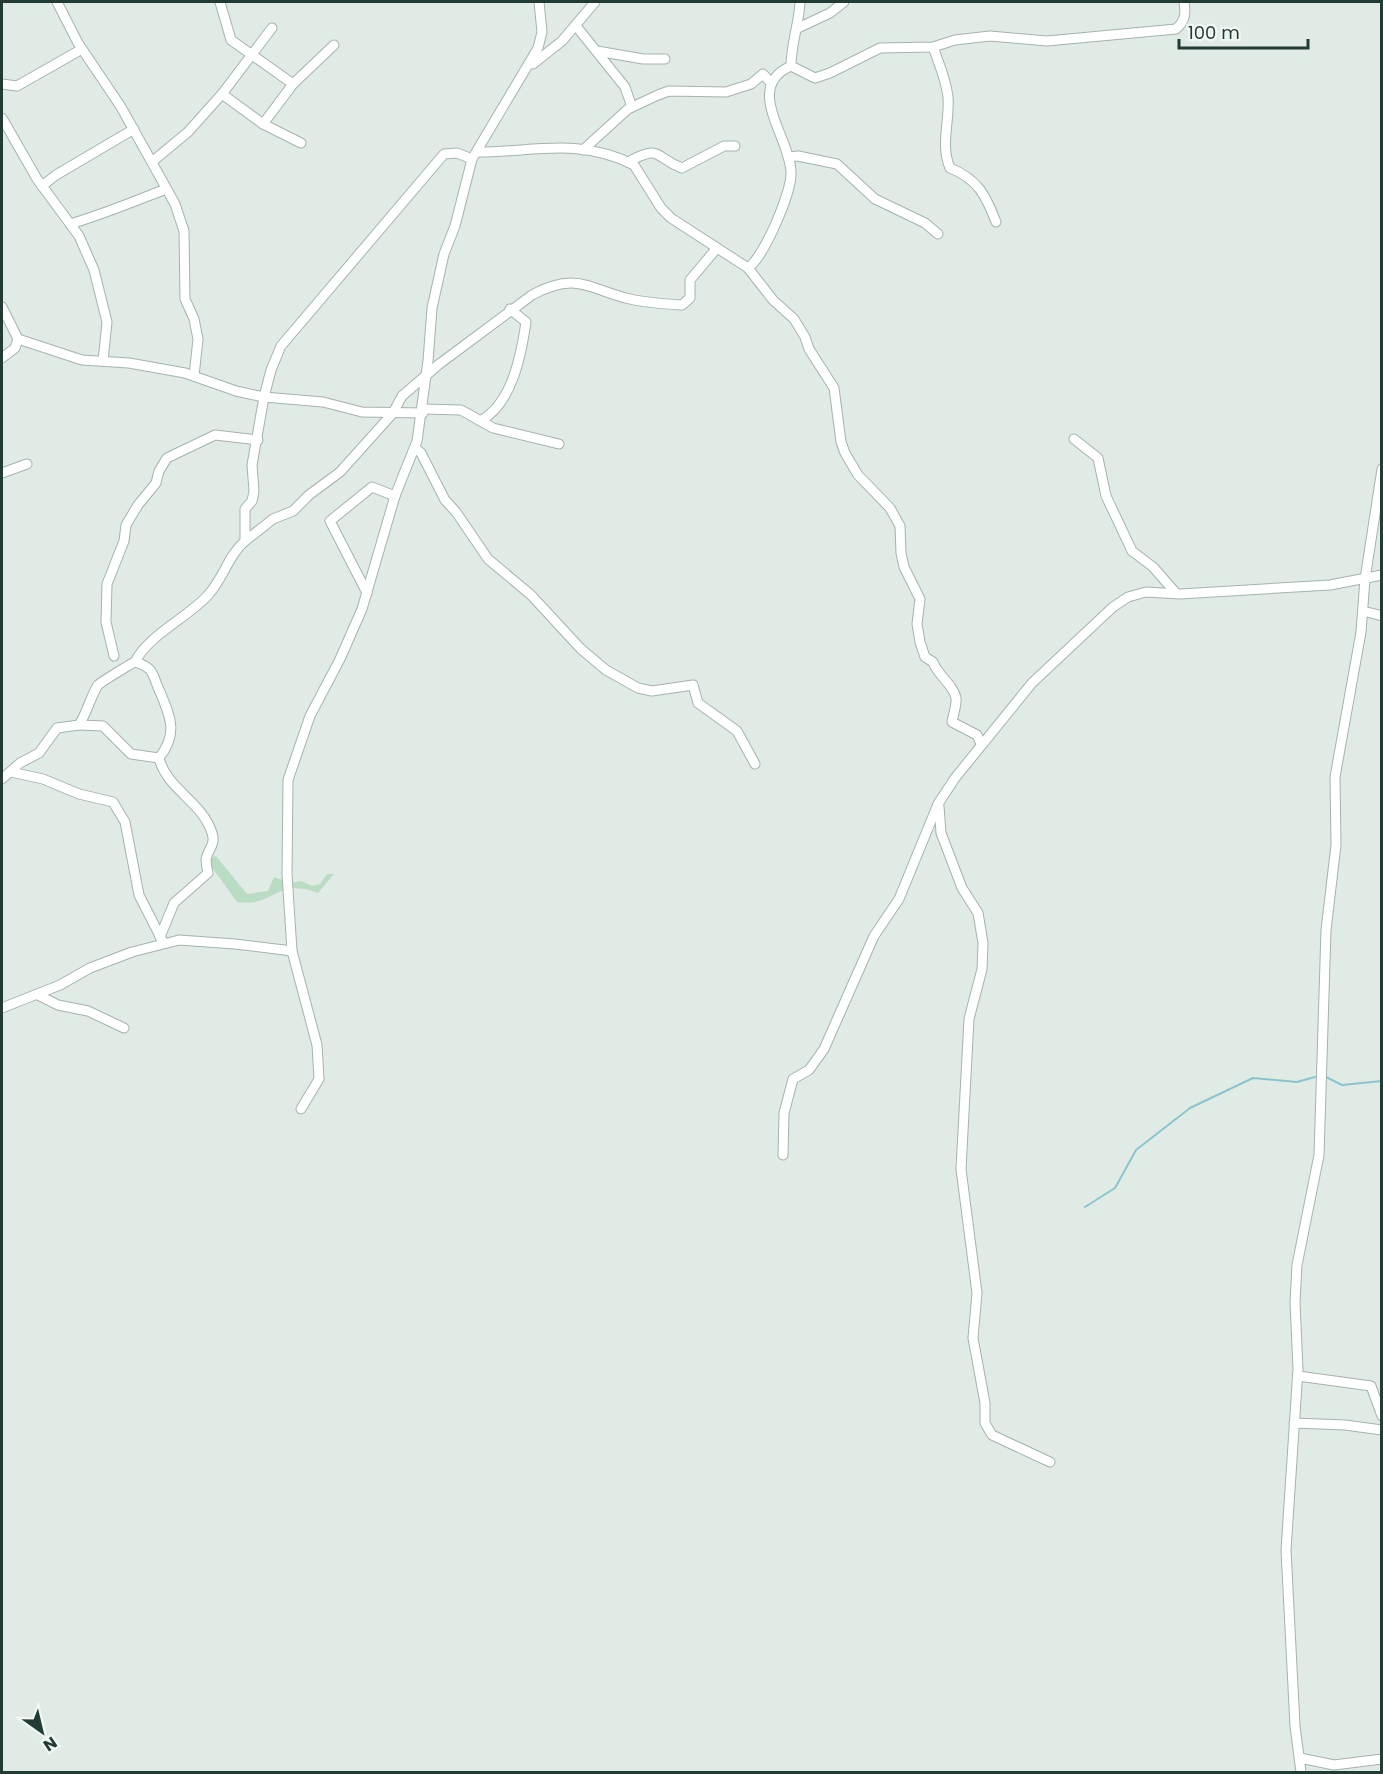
<svg xmlns="http://www.w3.org/2000/svg" width="1383" height="1774" font-family="Poppins,sans-serif">
	<rect width="100%" height="100%" fill="#e1ebe6"/>
	<path fill="#badcc3" d="M216 856 247 894 268 891 274 877 291 883 301 881 312 886 320 884 327 874H334L318 893C276 877 274 908 237 902L206 859Z"/>
	<g fill="none" stroke-linecap="round" stroke-linejoin="round">
		<g stroke="#8ac5cf" stroke-width="2">
			<polyline points="1326,1077 1342,1085 1382,1081"/>
			<polyline points="1085,1207 1115,1188 1136,1150 1190,1108 1253,1078 1297,1082 1315,1077"/>
		</g>
		<defs>
			<g id="minor">
				<polyline points="57,2 78,43 121,107 175,204 184,231 185,299 194,319 198,339 194,376"/>
				<polyline points="220,2 231,40 293,84"/>
				<path d="M800 2C799 24 791 44 791 66L815 78 830 73 880 48 933 47 955 40 990 36 1047 41 1176 29C1185 21 1186 14 1184 2"/>
				<polyline points="576,26 625,87 632,107"/>
				<polyline points="798,28 830,13 844,2"/>
				<path d="M933 47C939 64 946 79 948 97 950 121 940 145 950 168 978 179 986 196 996 222"/>
				<polyline points="597,51 643,59 665,59"/>
				<polyline points="533,64 562,41 595,2"/>
				<polyline points="2,84 17,86 82,49"/>
				<polyline points="222,94 272,28"/>
				<polyline points="2,118 37,179 79,236 94,270 107,322 103,361"/>
				<polyline points="263,124 293,84 334,45"/>
				<polyline points="583,150 628,109 658,95 669,91 726,92 751,84 763,74 770,82"/>
				<path d="M478 152C534 152 580 137 634 165L661 208 671 218 748 268 773 300 794 319 805 337 809 349 834 388 841 442 845 453 858 475 890 508 900 526 901 553 904 567 920 599 917 624 920 642 925 657 933 662C938 676 953 684 956 698 957 705 953 715 952 722L977 735 981 744"/>
				<polyline points="788,157 798,156 837,164 875,199 925,223 938,234"/>
				<polyline points="153,161 188,132 222,94 263,124 301,143"/>
				<path d="M628 162C662 144 653 157 682 168L724 146H735"/>
				<polyline points="42,186 56,175 134,129"/>
				<path d="M70 224C102 215 135 201 166 189"/>
				<path d="M748 268C764 257 792 192 791 172 790 137 743 87 791 66"/>
				<polyline points="2,307 18,339 15,348 2,358"/>
				<polyline points="18,339 82,360 129,363 185,373 236,391 264,397 323,402 362,412 423,413"/>
				<polyline points="423,409 461,410 493,428 559,444"/>
				<path d="M480 421C512 404 521 356 526 322L510 309"/>
				<polyline points="1074,439 1098,458 1106,496 1132,551 1153,567 1175,592"/>
				<polyline points="415,448 421,453 445,500 456,512 488,559 531,595 581,649 606,670 638,688 652,691 693,685 698,703 737,731 755,764"/>
				<polyline points="2,473 27,464"/>
				<path d="M245 541 273 519 293 511 309 495 340 472 393 413 402 396 438 365 532 295C577 271 588 289 630 299 647 303 665 304 682 305L690 298V280L717 248"/>
				<polyline points="367,593 330,521 372,487 395,496"/>
				<polyline points="1363,611 1382,616"/>
				<polyline points="114,656 106,622 107,584 124,541 126,525 138,505 156,483 159,471 167,458 215,435 258,440"/>
				<path d="M135 662C156 668 152 676 160 692 171 718 178 734 159 758 167 790 202 801 212 833 216 845 208 849 206 859 206 863 207 869 208 873L174 903 160 937"/>
				<polyline points="79,725 103,726 131,754 159,758"/>
				<polyline points="11,772 43,779 79,794 113,802 125,822 139,895 162,940"/>
				<path d="M2 779 20 763 39 753 57 728 79 725C86 715 93 691 98 685 101 682 132 663 135 662 148 635 189 617 209 594 224 577 228 556 245 541V509L252 501 254 491 252 465 264 397 271 370 281 346 444 154 457 153 472 159"/>
				<polyline points="939,806 941,833 962,888 978,913 983,943 982,969 969,1019 961,1169 977,1293 973,1338 985,1403 985,1423 992,1435 1050,1462"/>
				<polyline points="292,951 317,1045 319,1079 301,1109"/>
				<polyline points="38,995 58,1005 88,1011 124,1028"/>
				<polyline points="2,1008 60,985 90,968 132,952 179,940 235,944 292,951 287,874 288,780 310,716 340,659 362,609 395,496 417,441 428,361 432,308 444,254 455,226 472,159 538,48 542,32 539,2"/>
				<polyline points="783,1155 784,1113 793,1079 809,1070 824,1049 874,936 899,899 938,804 955,778 1032,683 1113,607 1128,597 1146,592 1180,594 1330,585 1382,575"/>
				<polyline points="1298,1376 1371,1386 1382,1416"/>
				<polyline points="1294,1423 1345,1425 1382,1430"/>
				<polyline points="1300,1758 1334,1765 1382,1759"/>
				<polyline points="1301,1772 1295,1726 1286,1550 1298,1369 1295,1302 1297,1265 1319,1155 1326,930 1336,845 1335,777 1361,632 1365,579 1382,469"/>
			</g>
		</defs>
		<use href="#minor" stroke="#a4b3ad" stroke-width="11"/>
		<use href="#minor" stroke="#fff" stroke-width="9"/>
	</g>
	<rect width="1383" height="1774" fill="none" stroke="#223b34" stroke-width="6"/>
	<g transform="translate(42 1732) rotate(146)" stroke="#f1f8f4" stroke-width="4.5" paint-order="stroke">
	<path d="M0-4.5L10 22L0 15L-10 22Z" fill="#223b34"/>
	<text y="-9" font-size="16" font-weight="bold" text-anchor="middle" fill="#223b34">N</text>
	</g>
	<path d="M1179 39v9h129v-9" fill="none" stroke="#223b34" stroke-width="3"/>
	<text x="1188" y="39" font-size="18" fill="#223b34" stroke="#f1f8f4" stroke-width="4.5" paint-order="stroke">100 m</text>
</svg>
